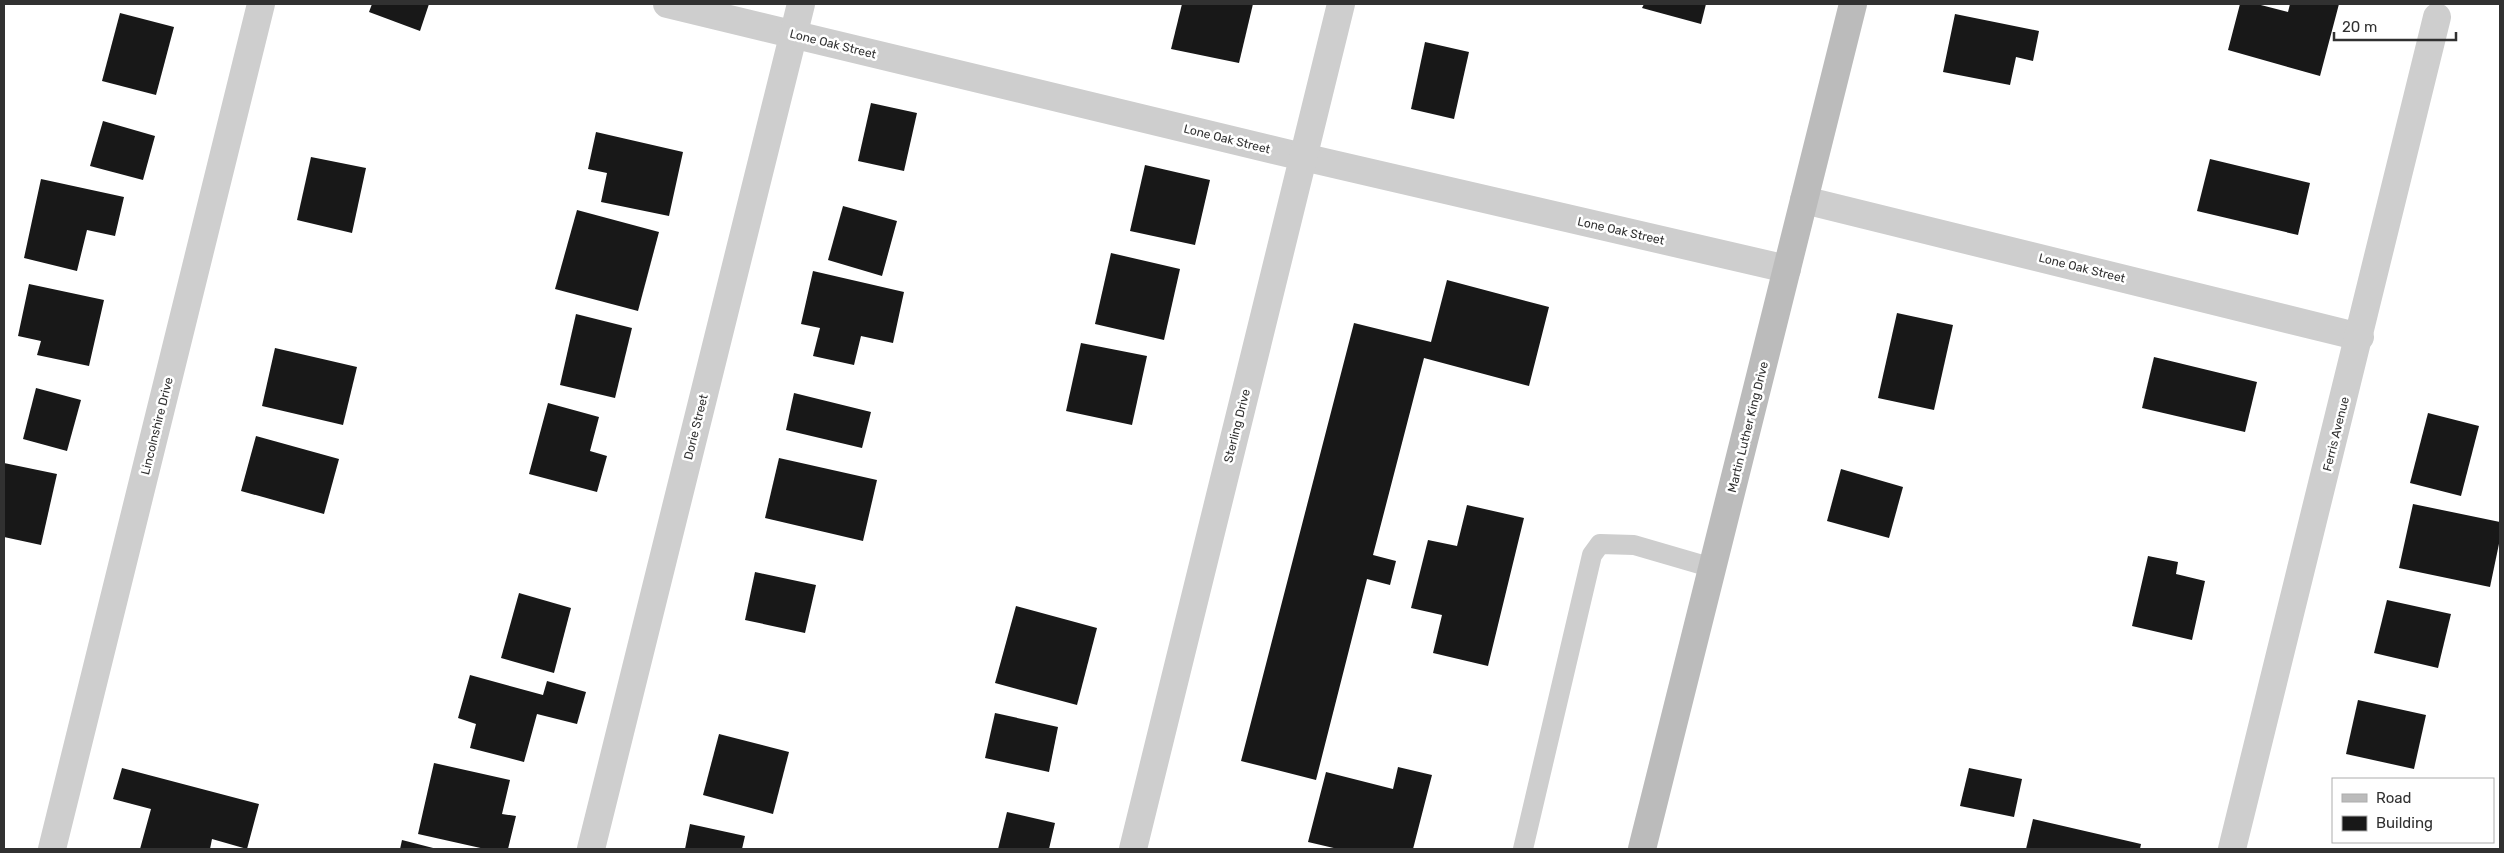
<svg xmlns="http://www.w3.org/2000/svg" width="2504" height="853" font-family="Rubik,sans-serif">
	<rect width="100%" height="100%" fill="#fff"/>
	<g fill="#181818">
		<polygon points="372,4 429,4 420,31 369,12"/>
		<polygon points="1182,4 1253,4 1239,63 1171,49"/>
		<polygon points="1644,4 1706,4 1701,24 1642,8"/>
		<polygon points="2240,4 2257,4 2288,12 2290,4 2339,4 2320,76 2228,50"/>
		<polygon points="120,13 174,27 156,95 102,81"/>
		<polygon points="1955,14 2039,31 2033,61 2016,57 2010,85 1943,72"/>
		<polygon points="1425,42 1469,52 1454,119 1411,109"/>
		<polygon points="871,103 917,113 904,171 858,161"/>
		<polygon points="103,121 155,136 143,180 90,166"/>
		<polygon points="596,132 683,152 669,216 601,202 607,173 588,169"/>
		<polygon points="311,157 366,168 352,233 297,220"/>
		<polygon points="2210,159 2310,183 2298,235 2197,211"/>
		<polygon points="1145,165 1210,180 1195,245 1130,231"/>
		<polygon points="41,179 124,197 115,236 87,230 77,271 24,258"/>
		<polygon points="843,206 897,221 882,276 828,260"/>
		<polygon points="577,210 659,232 638,311 555,289"/>
		<polygon points="1111,253 1180,269 1164,340 1095,324"/>
		<polygon points="813,271 904,292 893,343 861,336 854,365 813,356 820,328 801,324"/>
		<polygon points="1447,280 1549,307 1529,386 1424,358 1373,555 1396,561 1390,585 1367,579 1316,780 1241,761 1354,323 1431,342"/>
		<polygon points="29,284 104,300 89,366 37,355 41,341 18,336"/>
		<polygon points="1897,313 1953,325 1934,410 1878,398"/>
		<polygon points="576,314 632,328 615,398 560,385"/>
		<polygon points="1081,343 1147,356 1132,425 1066,411"/>
		<polygon points="275,348 357,367 343,425 262,406"/>
		<polygon points="2154,357 2257,382 2245,432 2142,408"/>
		<polygon points="36,388 81,400 67,451 23,439"/>
		<polygon points="794,393 871,412 862,448 786,430"/>
		<polygon points="548,403 599,417 590,451 607,456 597,492 529,474"/>
		<polygon points="2428,413 2479,426 2461,496 2410,483"/>
		<polygon points="256,436 339,459 324,514 241,491"/>
		<polygon points="779,458 877,480 863,541 765,518"/>
		<polygon points="4,463 57,474 41,545 4,537"/>
		<polygon points="1841,469 1903,487 1889,538 1827,521"/>
		<polygon points="2413,504 2500,522 2500,539 2490,587 2399,568"/>
		<polygon points="1467,505 1524,518 1488,666 1433,653 1442,615 1411,608 1428,540 1457,546"/>
		<polygon points="2148,556 2178,562 2176,574 2205,581 2192,640 2132,626"/>
		<polygon points="755,572 816,585 805,633 745,620"/>
		<polygon points="519,593 571,608 554,673 501,658"/>
		<polygon points="2387,600 2451,614 2438,668 2374,653"/>
		<polygon points="1016,606 1097,628 1077,705 995,683"/>
		<polygon points="470,675 543,695 547,681 586,692 577,724 537,714 524,762 470,748 476,724 458,718"/>
		<polygon points="2358,700 2426,715 2414,769 2346,754"/>
		<polygon points="995,713 1058,727 1049,772 985,758"/>
		<polygon points="719,734 789,752 773,814 703,795"/>
		<polygon points="434,763 510,780 502,814 516,816 508,849 485,849 418,834"/>
		<polygon points="1398,767 1432,775 1413,849 1338,849 1308,842 1326,772 1393,789"/>
		<polygon points="122,768 259,804 247,849 212,839 210,849 140,849 151,809 113,799"/>
		<polygon points="1969,768 2022,779 2014,817 1960,806"/>
		<polygon points="1007,812 1055,823 1049,849 998,849"/>
		<polygon points="2033,819 2141,844 2140,849 2026,849"/>
		<polygon points="690,824 745,836 742,849 685,849"/>
		<polygon points="402,840 437,849 400,849"/>
	</g>
	<g fill="none" stroke-linecap="round" stroke-linejoin="round">
		<polyline stroke="#cecece" stroke-width="20" points="1523,849 1592,555 1600,544 1634,545 1713,568"/>
		<g stroke="#cecece" stroke-width="28">
			<polyline points="667,4 1303,157 1787,269"/>
			<polyline points="1804,200 2360,337"/>
			<polyline points="52,849 261,4"/>
			<polyline points="591,849 801,4"/>
			<polyline points="1133,849 1341,4"/>
			<polyline points="2232,849 2437,17"/>
		</g>
		<polyline stroke="#bbb" stroke-width="28" points="1642,849 1853,4"/>
	</g>
	<g text-anchor="middle" stroke-width="5" stroke-linejoin="round" paint-order="stroke">
		<g font-size="12" fill="#313131" stroke="#fff">
			<text transform="translate(833 44) rotate(14)" y="4">Lone Oak Street</text>
			<text transform="translate(1227 139) rotate(14)" y="4">Lone Oak Street</text>
			<text transform="translate(1621 231) rotate(13)" y="4">Lone Oak Street</text>
			<text transform="translate(2082 268) rotate(14)" y="4">Lone Oak Street</text>
			<text transform="translate(157 426) rotate(-76)" y="4">Lincolnshire Drive</text>
			<text transform="translate(1237 426) rotate(-76)" y="4">Sterling Drive</text>
			<text transform="translate(696 427) rotate(-76)" y="4">Dorie Street</text>
			<text transform="translate(1748 427) rotate(-76)" y="4">Martin Luther King Drive</text>
			<text transform="translate(2336 434) rotate(-76)" y="4">Ferris Avenue</text>
		</g>
	</g>
	<rect width="2504" height="853" fill="none" stroke="#313131" stroke-width="10"/>
	<rect x="2332" y="778" width="162" height="65" fill="#ffffff" stroke="#adadad"/>
	<rect x="2342" y="794" width="25" height="8" fill="#bbbbbb" stroke="#adadad"/>
	<text x="2376" y="803" font-size="15" fill="#313131">Road</text>
	<rect x="2342" y="816" width="25" height="15" fill="#181818" stroke="#adadad"/>
	<text x="2376" y="828" font-size="15" fill="#313131">Building</text>
	<path d="M2334 32v8h122v-8" fill="none" stroke="#313131" stroke-width="2.5"/>
	<text x="2342" y="32" font-size="15" fill="#313131" stroke="#ffffff" stroke-width="4" paint-order="stroke">20 m</text>
</svg>
